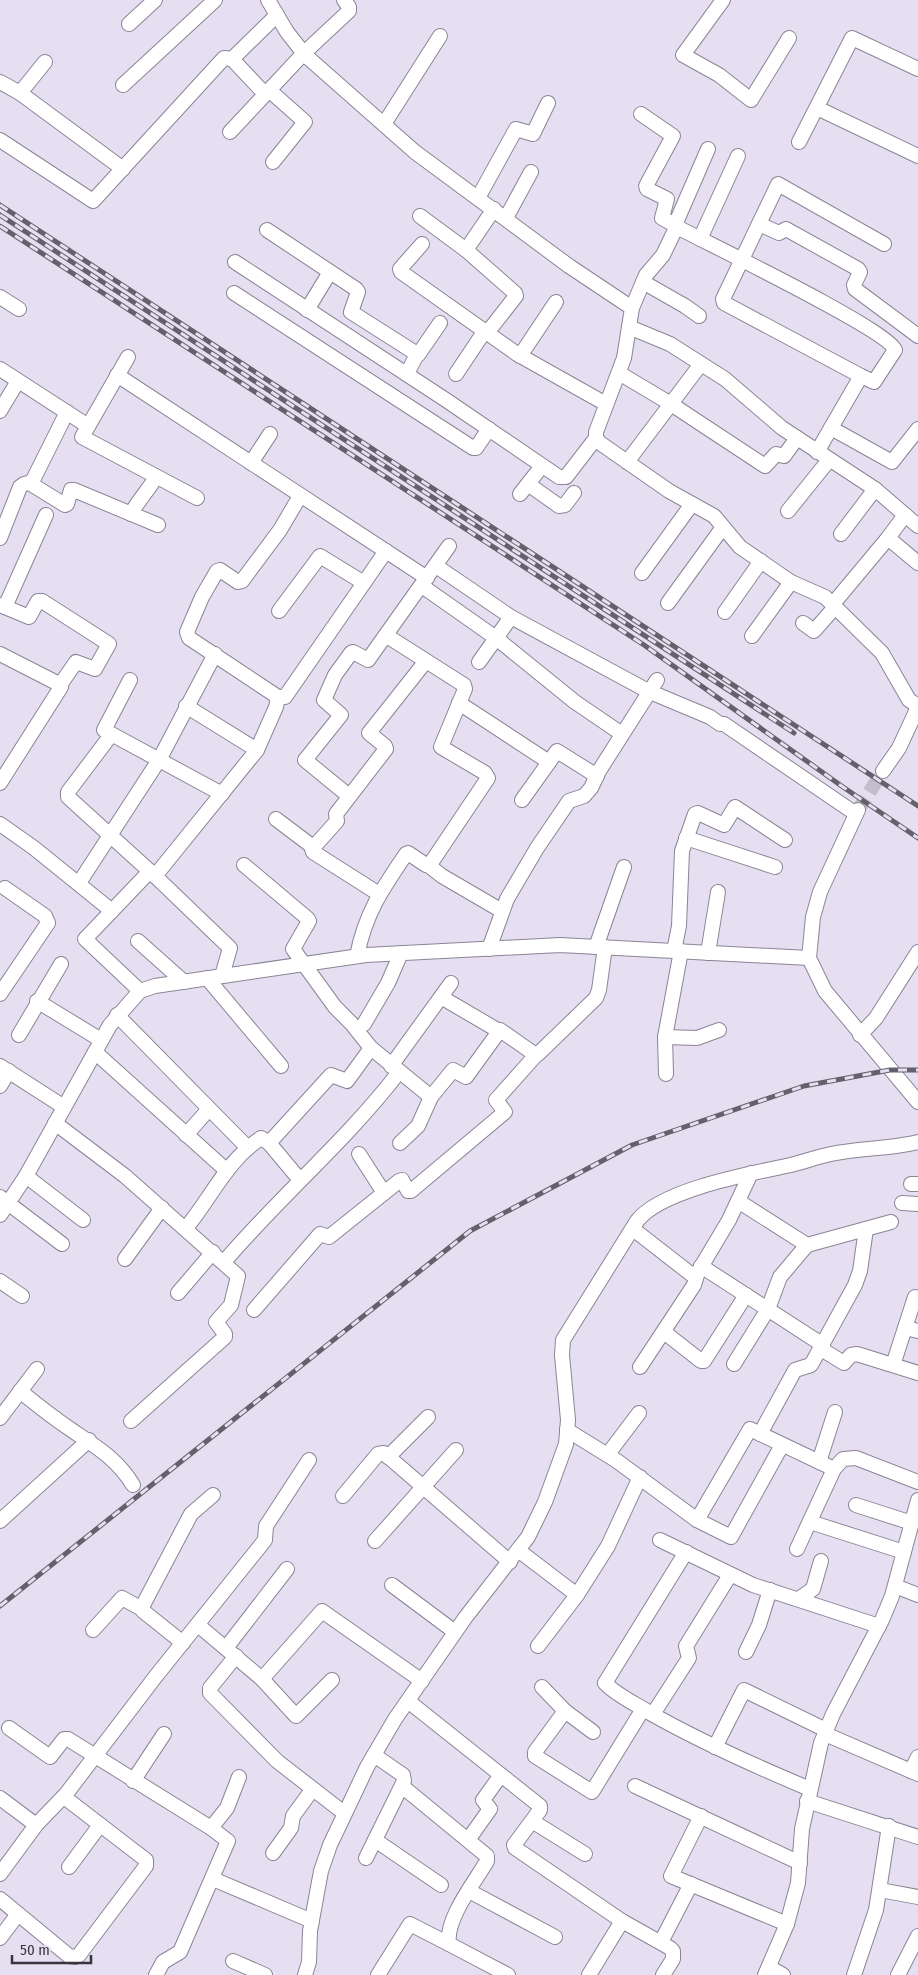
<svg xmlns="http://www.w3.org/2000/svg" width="918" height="1975" font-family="'Fira Sans Condensed',sans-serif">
	<rect width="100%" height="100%" fill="#e6dff2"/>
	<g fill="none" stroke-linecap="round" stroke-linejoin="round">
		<polyline stroke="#c3bdce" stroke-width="14" stroke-dasharray="14 7" stroke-linecap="butt" points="858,810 883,771"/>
		<defs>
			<g id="minor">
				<polyline points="268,0 287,32 305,55 415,152 569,266 632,308 624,358 596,432 596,438 600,443 669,491 714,516 740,547 791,582 825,597 882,653 909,700 918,706"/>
				<polyline points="723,0 683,55 719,75 751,100 789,38"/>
				<polyline points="129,24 155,0"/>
				<polyline points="232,59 277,15"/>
				<polyline points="0,82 20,93 123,169"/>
				<polyline points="123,85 215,0"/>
				<polyline points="269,90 305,122 273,162"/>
				<polyline points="20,93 45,62"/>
				<polyline points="817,108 918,156"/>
				<polyline points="641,114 673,136 646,186 647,189 667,199 662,218 675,225"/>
				<polyline points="384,124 440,36"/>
				<polyline points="230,132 304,53 349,11 349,7 344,0"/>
				<polyline points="0,140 93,201 224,58 232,59 265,94"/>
				<polyline points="799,142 852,38 918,69"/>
				<polyline points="478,198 516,129 533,134 548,103"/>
				<polyline points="420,216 466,250 515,293 516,296 487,333"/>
				<polyline points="506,218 531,172"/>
				<polyline points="759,224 779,233 786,229 858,269 860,272 854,285 855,289 918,336"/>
				<polyline points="677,229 675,225 708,149"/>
				<polyline points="267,230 356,289 358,292 351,312 417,354 407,374"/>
				<polyline points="700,239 738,156"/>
				<polyline points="422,244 400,269 401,272 517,354 606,404"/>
				<polyline points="466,250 494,209"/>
				<polyline points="235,262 446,400 559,477 566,477 596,438"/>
				<polyline points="643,282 685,306 699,316"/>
				<polyline points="234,293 473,448 476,448 489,429"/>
				<polyline points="0,297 19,309"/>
				<path d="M632 308 646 275 663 255 675 230 679 228C709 244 888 330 895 350L874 382 861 376"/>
				<polyline points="307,310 330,272"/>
				<polyline points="629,327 670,344 725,379 782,428 875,489 918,526"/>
				<polyline points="418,355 440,323"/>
				<polyline points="520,356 556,302"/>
				<polyline points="128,357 82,437 197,498"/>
				<polyline points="0,369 88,426"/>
				<polyline points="619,373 671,404 765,466 776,454 784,456 797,438"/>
				<polyline points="456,374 484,332"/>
				<polyline points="117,375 427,578"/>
				<polyline points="0,411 18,381"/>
				<polyline points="831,428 892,462 918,429"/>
				<polyline points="817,452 861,376 724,303 723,299 778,184 884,244"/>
				<polyline points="627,462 701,364"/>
				<polyline points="251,463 270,434"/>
				<polyline points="31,484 65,505 67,504 71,490 74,490 158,525"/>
				<polyline points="528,484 559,506 565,505 574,493"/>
				<polyline points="520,494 542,466"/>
				<polyline points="300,496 280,530 242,581 238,582 220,570 217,571 202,597 187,632 189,638 278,697 285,697 386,551"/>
				<polyline points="788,511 829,460"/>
				<path d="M131 514C138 500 148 491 156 477"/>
				<polyline points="905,515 888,538 918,563"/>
				<polyline points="841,534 875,489"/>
				<polyline points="0,538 20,487 24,484 32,482 67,412"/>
				<polyline points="436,566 511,617 648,691 710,717 720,724 724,724 856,814"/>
				<polyline points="642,573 692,504"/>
				<polyline points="422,586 496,638 575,702 622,734"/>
				<polyline points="668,603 723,527"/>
				<polyline points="0,605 29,617 38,601 42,601 109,644 95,669 76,662 60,685"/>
				<polyline points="832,605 888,538"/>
				<polyline points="5,607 46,515"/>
				<polyline points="279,611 320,556 364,583"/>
				<polyline points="725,612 761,561"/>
				<polyline points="803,623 814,631 835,607"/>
				<polyline points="752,636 791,582"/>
				<polyline points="0,654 57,683 61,687 0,783"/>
				<polyline points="479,662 511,617"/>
				<polyline points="130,680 104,730 222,794"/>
				<polyline points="459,703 549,762"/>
				<polyline points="111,735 68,792 68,797 155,876 230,948 222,976"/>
				<polyline points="257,750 276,707 278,697"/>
				<polyline points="883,771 899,748 918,707"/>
				<polyline points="349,796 305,760 341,715 324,700 335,675 351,653 353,652 368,660 449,546"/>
				<polyline points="522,800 557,751 597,776"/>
				<polyline points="858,810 820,892 813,917 809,958 825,991 918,1102"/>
				<polyline points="276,819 313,847"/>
				<polyline points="0,824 34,848 112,911"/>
				<polyline points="686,838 775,867"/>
				<polyline points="244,865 307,918 309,921 293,949 335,1007 351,1023 371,1048 431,1097 453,1070 466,1077 500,1030 533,1053 538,1054 596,998 599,990 605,947"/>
				<polyline points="428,865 442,876 502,911"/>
				<polyline points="155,876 257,750 186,706"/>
				<polyline points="79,883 159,760 215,654"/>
				<polyline points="379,894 313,852 312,849 337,821 336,814 386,749 385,746 369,733 426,661"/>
				<polyline points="138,941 184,982"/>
				<polyline points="596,947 624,867"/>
				<polyline points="489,949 507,899 537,848 569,801 584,796 591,788 599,771 657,680"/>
				<polyline points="674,951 679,926 682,851 695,814 698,813 724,825 735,807 785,840"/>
				<polyline points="708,953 718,892"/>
				<path d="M357 956C365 914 382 889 406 854L408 853 426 865 431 863 488 778 485 773 441 747 465 689 464 685 387 636"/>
				<polyline points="207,978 281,1066"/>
				<polyline points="140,991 85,939 150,871"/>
				<polyline points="0,994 48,923 45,916 5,888"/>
				<polyline points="441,997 499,1031"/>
				<polyline points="37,1001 101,1040"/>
				<polyline points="117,1015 248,1148"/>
				<polyline points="364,1024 388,983 401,953"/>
				<polyline points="19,1035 61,964"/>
				<polyline points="860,1035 876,1018 918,952"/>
				<polyline points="665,1037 697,1038 719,1030"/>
				<polyline points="95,1052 227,1171"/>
				<polyline points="0,1066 64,1107"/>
				<polyline points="391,1066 451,983"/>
				<polyline points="666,1074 665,1037 681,951"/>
				<polyline points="0,1086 9,1071"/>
				<polyline points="55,1123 125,1176 238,1276 231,1305 216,1322 225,1334 225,1337 131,1421"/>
				<polyline points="186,1135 209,1109"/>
				<polyline points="269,1143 300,1180"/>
				<polyline points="400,1143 418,1126 431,1097"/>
				<polyline points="359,1154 384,1193"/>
				<polyline points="26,1176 83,1220"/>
				<polyline points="911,1184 918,1184"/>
				<polyline points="0,1197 62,1244"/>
				<polyline points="738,1201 807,1245 891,1222"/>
				<polyline points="902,1203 918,1204"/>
				<polyline points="0,1215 26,1176 110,1025 140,991 155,986 366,955 560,945 809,958"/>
				<path d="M186 1228C211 1198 227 1160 261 1138L269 1143 331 1075 347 1081 371 1048"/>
				<polyline points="633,1229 696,1278"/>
				<polyline points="125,1259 162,1208"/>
				<path d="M224 1262C280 1196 346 1141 399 1072"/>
				<polyline points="701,1266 823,1345"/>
				<polyline points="0,1281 22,1296"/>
				<polyline points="178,1293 213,1252"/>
				<polyline points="254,1310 320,1234 329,1237 399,1181 402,1180 408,1191 411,1191 505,1112 496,1100 536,1055"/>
				<polyline points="905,1328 918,1331"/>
				<polyline points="664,1332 701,1361 704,1361 746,1295"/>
				<polyline points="821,1349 844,1363 851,1355 857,1354 918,1373"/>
				<polyline points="734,1364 768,1309 780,1277 807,1245"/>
				<polyline points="893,1365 915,1297"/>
				<polyline points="640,1367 694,1285 698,1272 729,1220 751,1173"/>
				<path d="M20 1391C37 1405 55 1419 73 1431 97 1447 118 1460 133 1485"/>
				<polyline points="0,1418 37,1369"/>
				<polyline points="567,1430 617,1461 697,1520 731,1537 782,1445"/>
				<polyline points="760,1434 795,1370 811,1365 855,1285 860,1271 866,1229"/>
				<polyline points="608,1454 639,1413"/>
				<polyline points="388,1457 428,1417"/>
				<polyline points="819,1462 835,1412"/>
				<polyline points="343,1496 378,1454 384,1453 510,1562"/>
				<polyline points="856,1505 912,1523"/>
				<polyline points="697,1520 750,1429 834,1469"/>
				<polyline points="0,1521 89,1440"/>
				<polyline points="810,1522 904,1552"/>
				<polyline points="660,1540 753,1585 879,1626"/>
				<polyline points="375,1541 456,1450"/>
				<polyline points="797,1549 834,1469 843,1459 856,1458 918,1482"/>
				<polyline points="518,1550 577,1595"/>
				<path d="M686 1552 605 1683C616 1695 636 1704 650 1713 701 1742 755 1766 810 1789"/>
				<polyline points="392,1585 455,1632"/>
				<polyline points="895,1586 918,1595"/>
				<polyline points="800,1598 813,1589 821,1561"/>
				<polyline points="198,1625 262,1679 296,1716 332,1680"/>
				<polyline points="93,1630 122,1598 142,1609"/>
				<polyline points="183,1643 143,1611 142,1607 191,1514 213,1495"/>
				<polyline points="538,1646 577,1595 608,1546 640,1477"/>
				<polyline points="226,1648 287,1569"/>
				<polyline points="746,1652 759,1625 770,1590"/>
				<polyline points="236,1656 210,1688 210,1693 277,1761 344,1813"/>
				<polyline points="262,1679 322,1611 422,1681"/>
				<polyline points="542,1687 565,1711 535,1752 535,1756 592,1792 643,1709"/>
				<polyline points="408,1701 540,1806 540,1810 514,1845 515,1848 622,1921 670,1948 673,1951 673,1959 663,1975"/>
				<polyline points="565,1711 593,1732"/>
				<polyline points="653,1714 689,1658 686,1646 730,1575"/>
				<polyline points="9,1728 50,1757 64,1739 68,1739 211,1828 228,1841 180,1952 163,1962 156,1975"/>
				<polyline points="825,1734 918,1774"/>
				<polyline points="715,1747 744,1690 826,1730"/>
				<polyline points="911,1771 918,1757"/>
				<polyline points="133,1781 164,1734"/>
				<polyline points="635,1786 800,1863"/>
				<path d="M403 1787 487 1856V1861C475 1882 445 1919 449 1944L508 1975"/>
				<polyline points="0,1798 36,1825"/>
				<polyline points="807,1801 918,1837"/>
				<polyline points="701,1816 671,1876 787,1924"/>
				<polyline points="532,1821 585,1854"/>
				<polyline points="211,1828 227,1808 239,1777"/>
				<polyline points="375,1840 441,1885"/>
				<polyline points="468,1840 490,1809 483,1800 501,1775"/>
				<polyline points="273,1853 291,1828 293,1816 312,1790"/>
				<polyline points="366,1858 404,1781 403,1775 374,1755"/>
				<polyline points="69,1867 100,1825"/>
				<polyline points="0,1874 36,1825 66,1794 156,1676 265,1540 266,1526 309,1460"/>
				<polyline points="213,1879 312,1921"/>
				<polyline points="880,1890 918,1897"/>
				<polyline points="469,1891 555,1937"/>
				<polyline points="0,1899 69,1956 75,1957 79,1955 146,1866 146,1860 64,1797"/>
				<polyline points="0,1938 18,1914"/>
				<polyline points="661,1942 691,1884"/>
				<polyline points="233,1961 265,1975"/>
				<polyline points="769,1967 783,1975"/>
				<path d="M305 1975 309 1962 310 1931 321 1871 330 1845 367 1767 395 1719 465 1618 528 1537 545 1502 566 1444 568 1420 562 1355 563 1340 637 1221C661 1190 748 1174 786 1166 801 1163 816 1157 831 1154 859 1148 889 1149 918 1142"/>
				<polyline points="378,1975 410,1924 449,1944"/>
				<polyline points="589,1975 622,1921"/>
				<polyline points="765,1975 787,1924 798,1883 802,1829 821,1743 833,1714 882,1620 892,1596 918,1500"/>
				<polyline points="854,1975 876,1910 889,1826"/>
				<polyline points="898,1975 918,1936"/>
			</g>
		</defs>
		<use href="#minor" stroke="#8b8495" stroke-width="16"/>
		<use href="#minor" stroke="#fff" stroke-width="14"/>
		<defs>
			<g id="rail">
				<polyline points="0,205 918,806"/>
				<polyline points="0,215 794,733"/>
				<polyline points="0,226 644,645 843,787 918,838"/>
				<polyline points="0,1606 470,1231 632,1145 804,1086 890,1070 918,1070"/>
			</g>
		</defs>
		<use href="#rail" stroke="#64616b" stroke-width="5"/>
		<use href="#rail" stroke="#e6dff2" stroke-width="3" stroke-dasharray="9" stroke-linecap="butt"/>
	</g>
	<path d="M12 1955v8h79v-8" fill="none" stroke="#37353c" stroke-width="2.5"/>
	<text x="20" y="1955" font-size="15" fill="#37353c" stroke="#e6dff2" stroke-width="4" paint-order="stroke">50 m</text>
</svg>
